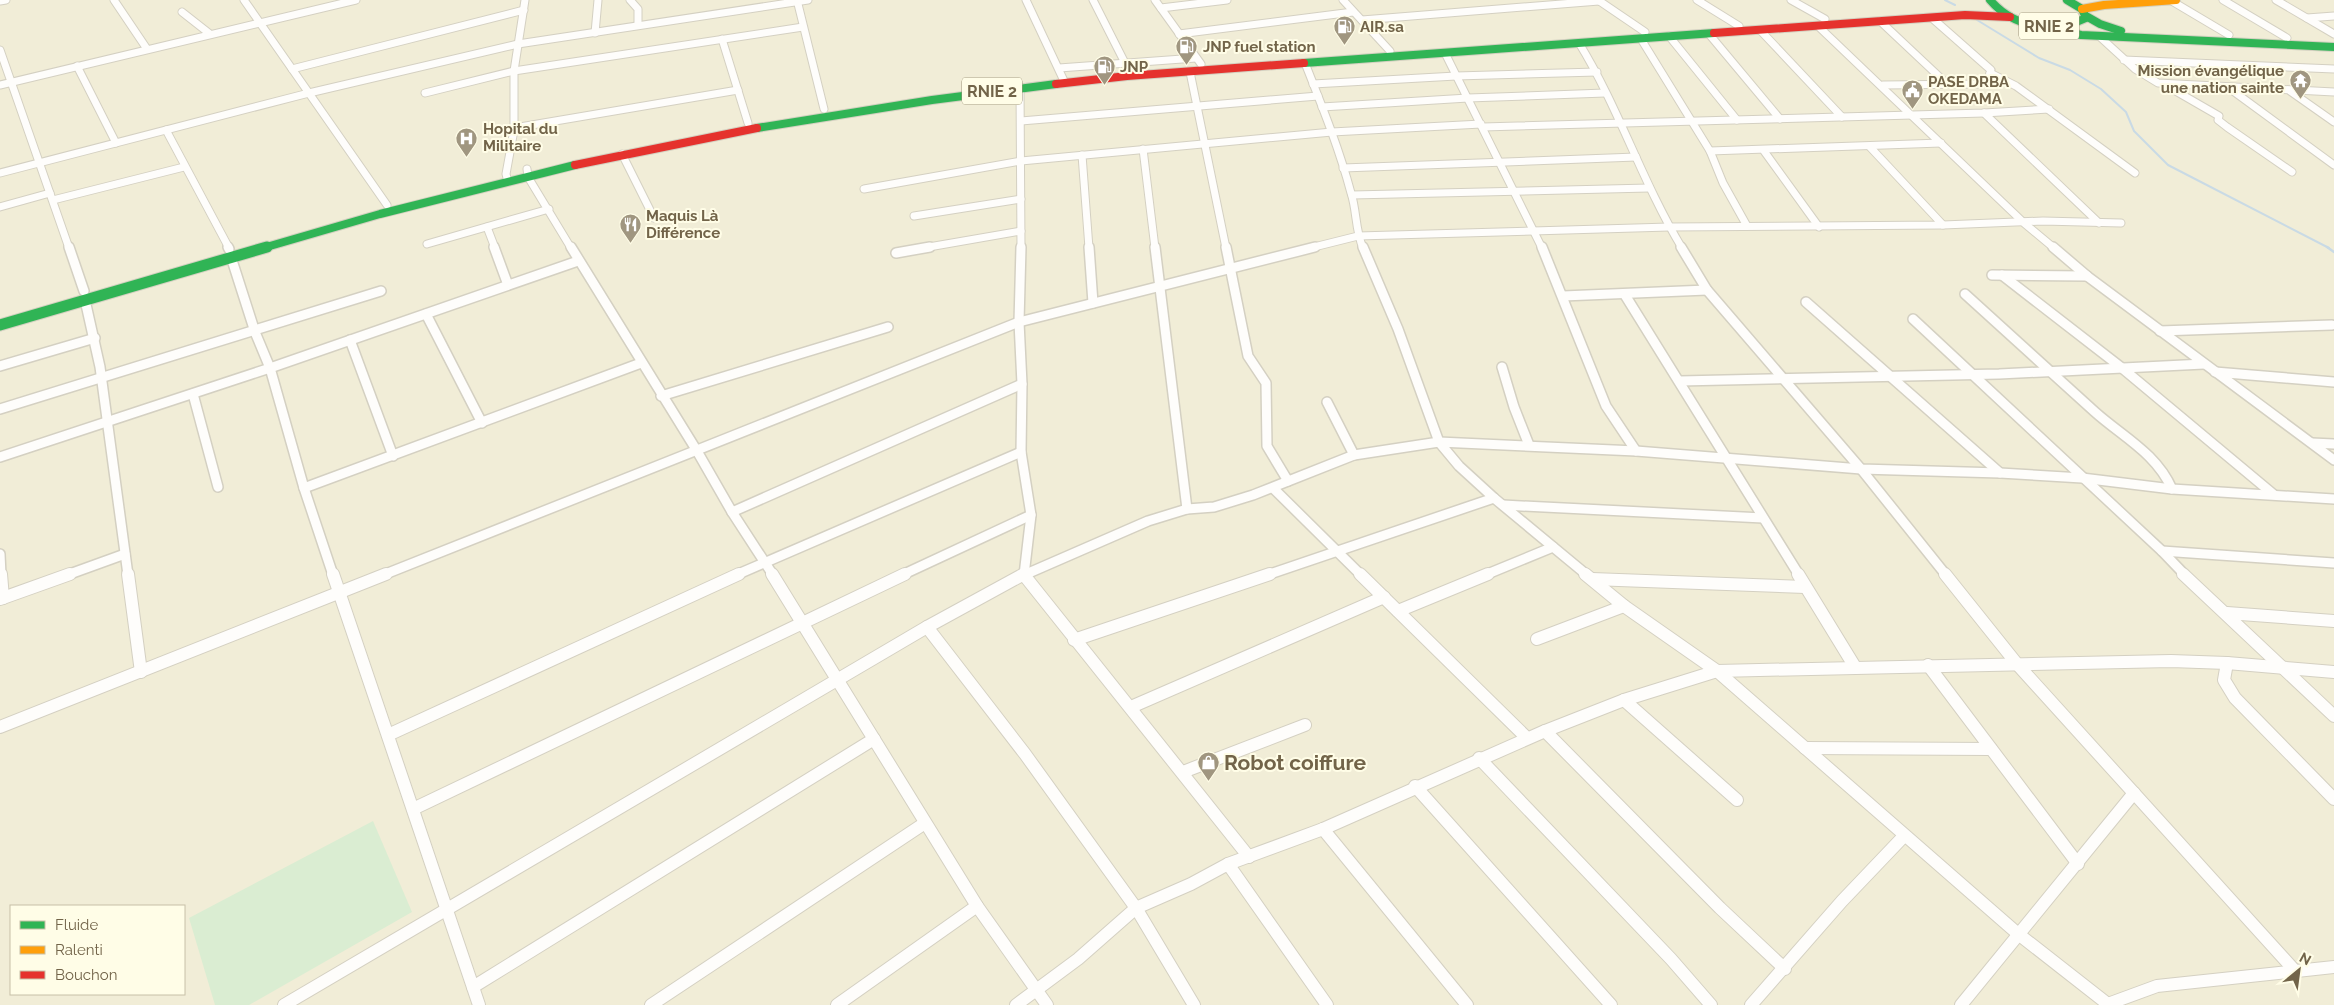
<svg xmlns="http://www.w3.org/2000/svg" width="2334" height="1005" font-family="Raleway,sans-serif">
	<rect width="100%" height="100%" fill="#f6f4e7"/>
	<path fill="#f1edd7" fill-rule="evenodd" d="M0 0H2334V1005H0ZM11 906H184V994H11Z"/>
	<polygon fill="#daedd2" points="373,821 412,912 249,1005 215,1005 189,918"/>
	<g fill="none" stroke-linecap="round" stroke-linejoin="round">
		<g stroke="#c9dae5" stroke-width="2">
			<polyline points="1945,0 1955,5"/>
			<polyline points="1977,20 2039,58 2070,70 2101,89 2126,112 2134,131 2168,165 2329,248"/>
		</g>
		<polyline stroke="#c9dae5" stroke-width="2.5" points="2327,247 2334,252"/>
		<defs>
			<g id="street-far2">
				<polyline points="114,0 147,49"/>
				<polyline points="244,0 387,205"/>
				<polyline points="630,0 638,9 638,25"/>
				<polyline points="797,0 824,109"/>
				<polyline points="1026,0 1065,83"/>
				<polyline points="1093,0 1125,63"/>
				<polyline points="1155,0 1201,64"/>
				<polyline points="1343,0 1390,51"/>
				<polyline points="1598,0 1645,32"/>
				<polyline points="1697,0 1739,26"/>
				<polyline points="1791,0 1825,19"/>
				<polyline points="2170,0 2229,35"/>
				<polyline points="2223,0 2287,38"/>
				<polyline points="2276,0 2334,34"/>
				<polyline points="0,1 6,0"/>
				<polyline points="1161,8 1227,0"/>
				<polyline points="182,12 210,34"/>
				<polyline points="2307,18 2334,16"/>
				<polyline points="1362,20 1599,1"/>
				<polyline points="1880,21 1947,84"/>
				<polyline points="1818,26 2024,223 2054,248"/>
				<polyline points="1760,30 1842,117"/>
				<polyline points="595,33 598,0"/>
				<polyline points="1179,34 1353,12"/>
				<polyline points="1709,34 1780,119"/>
				<polyline points="1669,36 1737,120"/>
				<polyline points="2099,36 2135,69 2158,83 2334,92"/>
				<polyline points="722,39 748,123"/>
				<polyline points="1641,39 1710,151 1723,183 1747,226"/>
				<path d="M1579 43C1619 108 1642 182 1682 248"/>
				<polyline points="0,50 69,248"/>
				<polyline points="1445,53 1542,248"/>
				<polyline points="2124,60 2334,69"/>
				<path d="M1305 63C1322 106 1339 148 1351 193 1357 211 1355 230 1363 248"/>
				<polyline points="77,66 116,143"/>
				<polyline points="1059,68 1196,58"/>
				<polyline points="292,69 524,10"/>
				<polyline points="1190,72 1226,248"/>
				<polyline points="1990,73 2016,86 2135,173"/>
				<polyline points="1313,84 1456,76 1597,72"/>
				<polyline points="0,85 356,0"/>
				<polyline points="1883,85 1978,84 1988,80 1991,70 1932,18"/>
				<polyline points="2167,86 2219,116 2218,120 2227,127 2292,172"/>
				<polyline points="1020,87 1021,248"/>
				<polyline points="2229,88 2334,165"/>
				<polyline points="2290,91 2334,122"/>
				<polyline points="425,93 514,71 803,27"/>
				<polyline points="1322,107 1468,98 1605,93"/>
				<polyline points="1984,113 2099,223"/>
				<polyline points="1021,121 1318,96"/>
				<polyline points="1483,127 1984,113 2049,109"/>
				<polyline points="514,128 738,90"/>
				<polyline points="166,130 229,248"/>
				<polyline points="1143,149 1155,248"/>
				<polyline points="1710,151 1941,143"/>
				<polyline points="1764,151 1819,227"/>
				<polyline points="622,154 654,218"/>
				<polyline points="1082,155 1089,248"/>
				<polyline points="1343,168 1636,157"/>
				<polyline points="527,169 528,177 571,248"/>
				<polyline points="0,173 309,93 518,44 808,0"/>
				<polyline points="508,182 506,174 514,130 514,71 525,0"/>
				<polyline points="864,189 1021,161 1332,132 1481,124"/>
				<polyline points="1352,195 1649,188"/>
				<polyline points="53,200 184,167"/>
				<polyline points="0,207 50,193"/>
				<polyline points="914,216 1021,199"/>
				<polyline points="1943,225 2043,221 2121,223"/>
				<polyline points="487,227 495,248"/>
				<polyline points="427,244 549,209"/>
				<polyline points="923,248 1021,231"/>
				<polyline points="1310,248 1358,236 1669,227 1943,225 1870,147"/>
			</g>
			<g id="street-far1">
				<polyline points="69,247 84,291"/>
				<polyline points="228,247 229,249"/>
				<polyline points="494,247 508,285"/>
				<polyline points="571,247 697,451 732,512 773,575"/>
				<polyline points="1021,247 1019,322 1022,384 1021,452 1031,515 1024,575"/>
				<polyline points="1089,247 1093,303"/>
				<polyline points="1155,247 1187,509"/>
				<polyline points="1226,247 1248,356 1266,383 1267,446 1288,481"/>
				<polyline points="1363,247 1398,329 1439,442 1459,466 1494,498 1587,575"/>
				<polyline points="1542,247 1606,406 1636,451"/>
				<polyline points="1681,247 1707,290 1861,469 1946,575"/>
				<polyline points="2053,247 2087,276 2334,460"/>
				<polyline points="896,253 930,247"/>
				<polyline points="231,257 255,332 270,368 304,488 333,575"/>
				<polyline points="1992,275 2087,276"/>
				<polyline points="2002,275 2122,368 2273,494"/>
				<path d="M1965 294C2008 333 2052 373 2095 412 2123 437 2156 453 2172 489"/>
				<polyline points="1625,295 1799,575"/>
				<polyline points="1563,296 1707,290"/>
				<polyline points="85,300 100,367 128,575"/>
				<polyline points="1806,302 2000,473"/>
				<polyline points="426,314 482,423"/>
				<polyline points="1913,319 2162,551 2185,575"/>
				<polyline points="2160,331 2332,325"/>
				<polyline points="350,340 393,456"/>
				<polyline points="0,366 95,338"/>
				<polyline points="1502,367 1514,407 1529,445"/>
				<polyline points="2215,372 2334,382"/>
				<polyline points="1680,381 1999,374 2204,364"/>
				<polyline points="193,394 218,487"/>
				<polyline points="661,396 888,327"/>
				<polyline points="1327,402 1354,455"/>
				<polyline points="0,409 381,291"/>
				<polyline points="2312,443 2334,444"/>
				<polyline points="0,457 270,368 578,261"/>
				<polyline points="304,488 641,363"/>
				<polyline points="1274,489 1361,575"/>
				<polyline points="1503,505 1763,518"/>
				<polyline points="732,512 1022,384"/>
				<polyline points="2162,551 2334,563"/>
				<polyline points="0,554 1,575"/>
				<polyline points="67,575 125,554"/>
				<polyline points="383,575 1019,322 1315,247"/>
				<polyline points="736,575 1021,452"/>
				<polyline points="902,575 1031,515"/>
				<polyline points="1024,575 1148,521 1187,509 1214,507 1253,495 1354,455 1439,442 1636,451 1861,469 2000,473 2082,478 2172,489 2334,499"/>
				<polyline points="1267,575 1494,498"/>
				<polyline points="1485,575 1553,547"/>
			</g>
			<g id="street">
				<polyline points="1,574 3,598"/>
				<polyline points="128,574 141,672"/>
				<polyline points="333,574 479,1005"/>
				<polyline points="772,574 977,906 1047,1005"/>
				<polyline points="1027,574 1024,575 1249,857"/>
				<polyline points="1360,574 1527,738"/>
				<polyline points="1585,574 1624,606 1717,671 2017,933 2109,1005"/>
				<polyline points="1798,574 1855,667"/>
				<polyline points="1945,574 2017,664 2296,972"/>
				<polyline points="2183,574 2334,716"/>
				<polyline points="1592,579 1805,587"/>
				<polyline points="0,599 70,574"/>
				<polyline points="1398,611 1488,574"/>
				<polyline points="2227,613 2334,621"/>
				<polyline points="927,627 1025,754 1136,908 1194,1005"/>
				<polyline points="1537,639 1624,606"/>
				<polyline points="1074,640 1270,574"/>
				<polyline points="2227,663 2224,680 2235,698 2334,799"/>
				<polyline points="1928,665 2078,864"/>
				<polyline points="1624,700 1737,800"/>
				<polyline points="1131,707 1384,597"/>
				<polyline points="0,727 386,574"/>
				<polyline points="1545,731 1720,908 1785,969"/>
				<polyline points="388,735 739,574"/>
				<polyline points="1805,748 1991,749"/>
				<polyline points="1479,758 1671,959 1711,1005"/>
				<polyline points="1183,772 1305,725"/>
				<polyline points="1415,786 1611,1005"/>
				<polyline points="413,809 905,574"/>
				<polyline points="1323,829 1467,1005"/>
				<polyline points="1228,864 1327,1005"/>
				<polyline points="473,987 874,739"/>
				<polyline points="2108,1004 2157,986 2334,967"/>
				<polyline points="284,1005 927,627 1024,574"/>
				<polyline points="651,1005 925,823"/>
				<polyline points="837,1005 977,906"/>
				<polyline points="1016,1005 1078,959 1136,908 1191,884 1228,864 1323,829 1545,731 1624,700 1717,671 2171,661 2227,663 2334,672"/>
				<polyline points="1751,1005 1842,901 1904,836"/>
				<polyline points="1961,1005 2134,793"/>
			</g>
			<g id="fast-far1">
				<path d="M1990 0C2014 28 2053 34 2086 18L2082 9 2067 0"/>
				<polyline points="2086,16 2100,24 2121,31"/>
				<polyline points="2032,24 2081,35 2334,47"/>
				<polyline points="1304,63 1714,33"/>
				<polyline points="757,128 932,100 1056,84"/>
				<polyline points="263,248 380,214 575,165"/>
			</g>
			<polyline id="fast" points="0,325 267,247"/>
			<polyline id="slow" points="2082,9 2104,5 2176,0"/>
			<g id="jam">
				<polyline points="1714,33 1965,15 2010,17"/>
				<polyline points="1056,84 1127,76 1304,63"/>
				<polyline points="575,165 757,128"/>
			</g>
		</defs>
		<use href="#street-far2" stroke="#d4d0c2" stroke-width="9"/>
		<use href="#street-far1" stroke="#d4d0c2" stroke-width="12"/>
		<use href="#street" stroke="#d4d0c2" stroke-width="14"/>
		<use href="#fast-far1" stroke="#d3d0c0" stroke-width="10"/>
		<use href="#fast" stroke="#d3d0c0" stroke-width="13"/>
		<use href="#slow" stroke="#d3d0c0" stroke-width="10"/>
		<use href="#jam" stroke="#d3d0c0" stroke-width="10"/>
		<use href="#street-far2" stroke="#fefdfb" stroke-width="7"/>
		<use href="#street-far1" stroke="#fefdfb" stroke-width="9"/>
		<use href="#street" stroke="#fefdfb" stroke-width="12"/>
		<use href="#fast-far1" stroke="#30b455" stroke-width="8"/>
		<use href="#fast" stroke="#30b455" stroke-width="11"/>
		<use href="#slow" stroke="#ff9f0a" stroke-width="8"/>
		<use href="#jam" stroke="#e5322d" stroke-width="8"/>
	</g>
	<defs>
		<symbol id="fuel-pin" viewBox="-11 -11 22 30"><path d="M0 17L-7.5 6A9.5 9.5 0 1 1 7.5 6Z" fill="#a09680" stroke="#fffde7"/><path d="M-5.5-6h7V0h2V4h1.3V-2.5L3-4.5l.8-.8L6-3V5H2.5V1h-1V6h-7ZM-4.2-4.7v3.2H.2V-4.7Z" fill="#fff"/></symbol>
		<symbol id="temple-pin" viewBox="-11 -11 22 30"><path d="M0 17L-7.5 6A9.5 9.5 0 1 1 7.5 6Z" fill="#a09680" stroke="#fffde7"/><path d="M0-6L5-2H3V0L6.5 2.5H4V6H1.5V3h-3V6H-4V2.5H-6.5L-3 0V-2H-5Z" fill="#fff"/></symbol>
		<symbol id="civic-pin" viewBox="-11 -11 22 30"><path d="M0 17L-7.5 6A9.5 9.5 0 1 1 7.5 6Z" fill="#a09680" stroke="#fffde7"/><path d="M-.6-6.5H3V-4.5H.6V-3L4-1V1h2V6H-6V1h2V-1L-.6-3ZM-1.2 2.5V6h2.4V2.5Z" fill="#fff"/></symbol>
		<symbol id="hospital-pin" viewBox="-11 -11 22 30"><path d="M0 17L-7.5 6A9.5 9.5 0 1 1 7.5 6Z" fill="#a09680" stroke="#fffde7"/><path d="M-5-5h3v3.5h4V-5h3V5h-3V1.5h-4V5h-3Z" fill="#fff"/></symbol>
		<symbol id="restaurant-pin" viewBox="-11 -11 22 30"><path d="M0 17L-7.5 6A9.5 9.5 0 1 1 7.5 6Z" fill="#a09680" stroke="#fffde7"/><path d="M-5-6h1v4h1v-4h1v4h1v-4h1v5L-1.5 .5V6h-2V.5L-5-1ZM5-6V6H3V1.5H1.5Q1.5-4 5-6Z" fill="#fff"/></symbol>
		<symbol id="shop-pin" viewBox="-11 -11 22 30"><path d="M0 17L-7.5 6A9.5 9.5 0 1 1 7.5 6Z" fill="#a09680" stroke="#fffde7"/><path d="M-5-2.5h2.3a2.7 3.5 0 0 1 5.4 0H5L5.5 6h-11ZM-1.5-2.5h3a1.5 2.3 0 0 0-3 0Z" fill="#fff"/></symbol>
	</defs>
	<g fill-rule="evenodd">
		<use href="#fuel-pin" x="1332" y="14" width="25" height="34"/>
		<use href="#fuel-pin" x="1174" y="34" width="25" height="34"/>
		<use href="#fuel-pin" x="1092" y="54" width="25" height="34"/>
		<use href="#temple-pin" x="2288" y="68" width="25" height="34"/>
		<use href="#civic-pin" x="1900" y="78" width="25" height="34"/>
		<use href="#hospital-pin" x="454" y="126" width="25" height="34"/>
		<use href="#restaurant-pin" x="618" y="212" width="25" height="34"/>
		<use href="#shop-pin" x="1196" y="750" width="25" height="34"/>
	</g>
	<g text-anchor="middle" stroke-width="4" stroke-linejoin="round" paint-order="stroke">
		<g font-size="15" font-weight="bold" fill="#726449" stroke="#fffde7" text-anchor="start">
			<text x="1360" y="32">AIR.sa</text>
			<text x="1203" y="52">JNP fuel station</text>
			<text x="1120" y="72">JNP</text>
			<text x="2284" y="76" text-anchor="end">Mission évangélique<tspan x="2284" dy="17">une nation sainte</tspan></text>
			<text x="1928" y="87">PASE DRBA<tspan x="1928" dy="17">OKEDAMA</tspan></text>
			<text x="483" y="134">Hopital du<tspan x="483" dy="17">Militaire</tspan></text>
			<text x="646" y="221">Maquis Là<tspan x="646" dy="17">Différence</tspan></text>
		</g>
		<g fill="#fffde7" stroke="#9c9278" stroke-width="1">
			<rect x="2019" y="12.5" width="60" height="27" rx="4"/>
			<rect x="962" y="77.5" width="60" height="27" rx="4"/>
		</g>
		<g font-size="16" font-weight="bold" fill="#726449">
			<text x="2049" y="32">RNIE 2</text>
			<text x="992" y="97">RNIE 2</text>
		</g>
		<g font-size="21" font-weight="bold" fill="#726449" stroke="#fffde7" text-anchor="start">
			<text x="1224" y="770">Robot coiffure</text>
		</g>
	</g>
	<rect x="10" y="905" width="175" height="90" fill="#fffde7" stroke="#c7c0a8"/>
	<rect x="20" y="921" width="25" height="8" fill="#30b455" stroke="#c7c0a8"/>
	<text x="55" y="930" font-size="15" fill="#726449">Fluide</text>
	<rect x="20" y="946" width="25" height="8" fill="#ff9f0a" stroke="#c7c0a8"/>
	<text x="55" y="955" font-size="15" fill="#726449">Ralenti</text>
	<rect x="20" y="971" width="25" height="8" fill="#e5322d" stroke="#c7c0a8"/>
	<text x="55" y="980" font-size="15" fill="#726449">Bouchon</text>
	<g transform="translate(2299 970) rotate(29)" stroke="#fffde7" stroke-width="4" paint-order="stroke">
	<path d="M0-4L9 19L0 12L-9 19Z" fill="#726449"/>
	<text y="-8" font-size="14" font-weight="bold" text-anchor="middle" fill="#726449">N</text>
	</g>
</svg>
